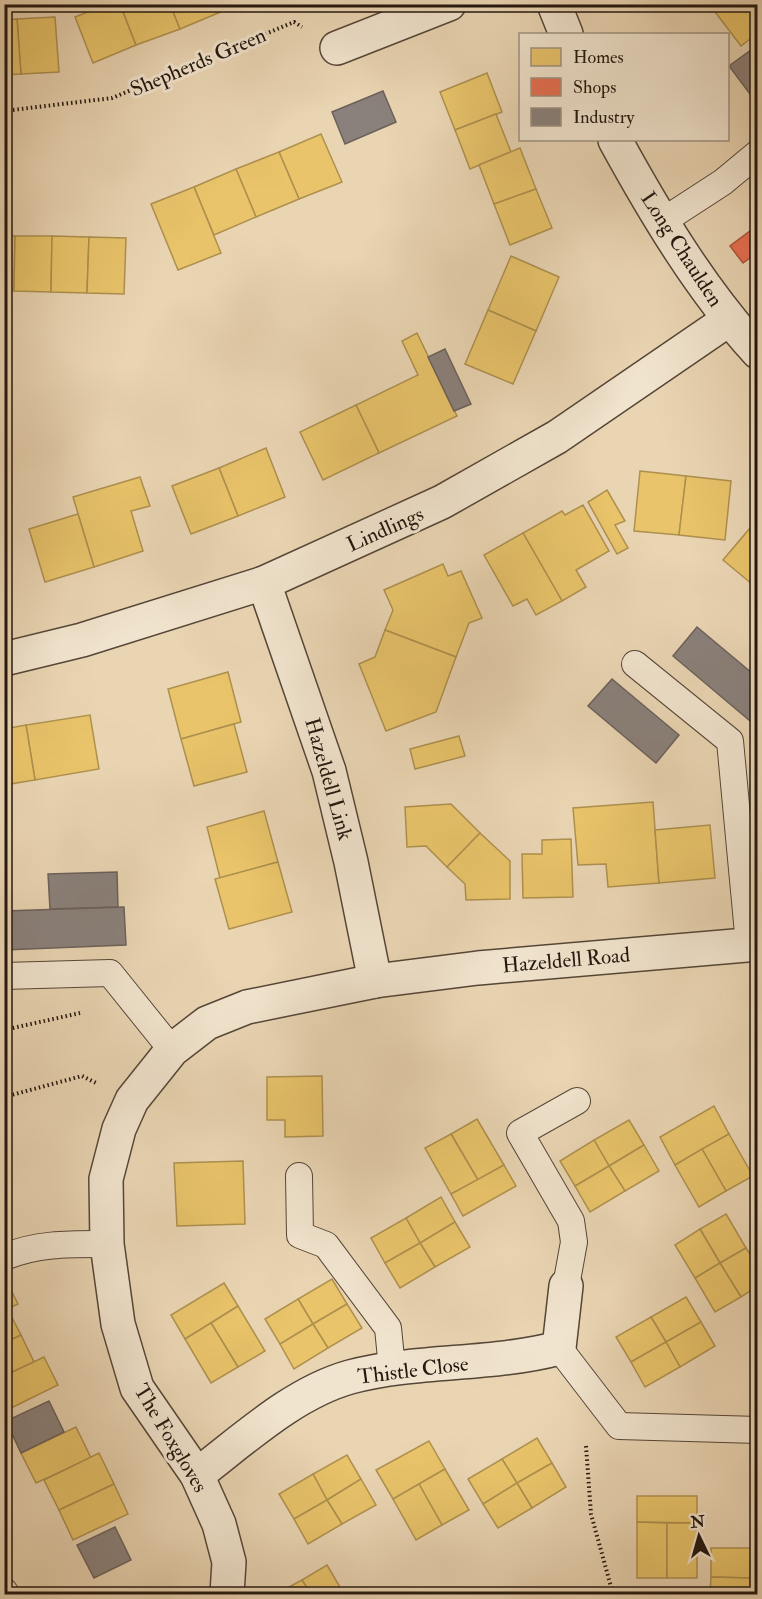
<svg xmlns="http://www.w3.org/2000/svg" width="762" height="1599" font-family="'IM FELL Double Pica',serif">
	<rect width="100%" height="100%" fill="#ead5b3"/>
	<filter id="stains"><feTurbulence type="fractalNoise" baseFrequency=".00333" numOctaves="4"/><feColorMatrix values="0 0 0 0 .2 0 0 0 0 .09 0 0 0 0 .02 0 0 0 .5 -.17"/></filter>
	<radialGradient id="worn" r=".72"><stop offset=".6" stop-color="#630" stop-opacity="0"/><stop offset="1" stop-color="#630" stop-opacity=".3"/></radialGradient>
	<g fill="#e9c46a" stroke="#ae904f" stroke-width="1.5">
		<polygon points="107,4 120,4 136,45 93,63 75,17"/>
		<polygon points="120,4 170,4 180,29 136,45"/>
		<polygon points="170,4 220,4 223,11 180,29"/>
		<polygon points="220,4 240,4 223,11"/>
		<polygon points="709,4 758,4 758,33 741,46"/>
		<polygon points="55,17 59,72 21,74 17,19"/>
		<polygon points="17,19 21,74 4,75 4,20"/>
		<polygon points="487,73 502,112 455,130 440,92"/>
		<polygon points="496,114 511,152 470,169 455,130"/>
		<polygon points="321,134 342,182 299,199 279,152"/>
		<polygon points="520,148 536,189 494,204 479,165"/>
		<polygon points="279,152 299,199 256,217 236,169"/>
		<polygon points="236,169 256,217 214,235 194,187"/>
		<polygon points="194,187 221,253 178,270 151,204"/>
		<polygon points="536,189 552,228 510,245 494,204"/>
		<polygon points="4,235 15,236 14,291 4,291"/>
		<polygon points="15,236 52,236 51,292 14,291"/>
		<polygon points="52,236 89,237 87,293 51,292"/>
		<polygon points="89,237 126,238 124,294 87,293"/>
		<polygon points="511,256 559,277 536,331 488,310"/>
		<polygon points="488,310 536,331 513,384 465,364"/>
		<polygon points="417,333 457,416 379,453 356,405 418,375 402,341"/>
		<polygon points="356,405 379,453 323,480 300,432"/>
		<polygon points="266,448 285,497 238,516 219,468"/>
		<polygon points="219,468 238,516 191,534 172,486"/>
		<polygon points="640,471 686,476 679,535 634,531"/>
		<polygon points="686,476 731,481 725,540 679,535"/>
		<polygon points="140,477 150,506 131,511 143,551 94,567 73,497"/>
		<polygon points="607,490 625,521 615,525 628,548 617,554 588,502"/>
		<polygon points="583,505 609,551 576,570 586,587 562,601 523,533 562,511 565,515"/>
		<polygon points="78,514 94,567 45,582 29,529"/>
		<polygon points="756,521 758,522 758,589 723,560"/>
		<polygon points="523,533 562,601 536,615 527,599 513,606 484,555"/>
		<polygon points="443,564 448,576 461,571 482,618 469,623 456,657 385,630 393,610 384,590"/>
		<polygon points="385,630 456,657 436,712 386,731 359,664 375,657"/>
		<polygon points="228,672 241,722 181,739 168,689"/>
		<polygon points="90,715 99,769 35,780 26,725"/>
		<polygon points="234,724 247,772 194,786 181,739"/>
		<polygon points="26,725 35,780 4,785 4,729"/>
		<polygon points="459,736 465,756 415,769 410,749"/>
		<polygon points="653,802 659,883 608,887 606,864 578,865 573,808"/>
		<polygon points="451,804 480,833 447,867 426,846 407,847 405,807"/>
		<polygon points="264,811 278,862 220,878 207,827"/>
		<polygon points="710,825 715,878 659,883 655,830"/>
		<polygon points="480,833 510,861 510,899 466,900 465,884 447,867"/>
		<polygon points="571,839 573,897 523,898 522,854 542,854 542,840"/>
		<polygon points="278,862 292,912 229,929 215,879"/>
		<polygon points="322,1076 323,1136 285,1137 285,1120 267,1120 267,1077"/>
		<polygon points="714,1106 729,1134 675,1165 660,1137"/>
		<polygon points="477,1119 504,1165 478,1180 451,1134"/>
		<polygon points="629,1120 644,1145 609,1166 594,1140"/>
		<polygon points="451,1134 478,1180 451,1194 425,1148"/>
		<polygon points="729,1134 753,1176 726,1191 702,1149"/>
		<polygon points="594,1140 609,1166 575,1186 560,1161"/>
		<polygon points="644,1145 659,1171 625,1191 609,1166"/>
		<polygon points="702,1149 726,1191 699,1207 675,1165"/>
		<polygon points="243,1161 245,1224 177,1226 174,1163"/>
		<polygon points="504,1165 516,1186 463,1216 451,1194"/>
		<polygon points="609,1166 625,1191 590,1212 575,1186"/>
		<polygon points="441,1197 455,1222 420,1243 406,1218"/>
		<polygon points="726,1214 746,1248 720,1263 700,1229"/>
		<polygon points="406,1218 420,1243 385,1263 371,1238"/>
		<polygon points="455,1222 470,1247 435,1267 420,1243"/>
		<polygon points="700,1229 720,1263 695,1278 675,1245"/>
		<polygon points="420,1243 435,1267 400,1288 385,1263"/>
		<polygon points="746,1248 758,1266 758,1286 741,1297 720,1263"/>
		<polygon points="720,1263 741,1297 715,1312 695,1278"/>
		<polygon points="4,1276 18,1304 4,1310"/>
		<polygon points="332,1279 347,1304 313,1324 298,1299"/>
		<polygon points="224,1283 238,1306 185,1339 171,1315"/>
		<polygon points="686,1297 701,1322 666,1342 651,1317"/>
		<polygon points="298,1299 313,1324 280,1344 265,1319"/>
		<polygon points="347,1304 362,1328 328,1348 313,1324"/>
		<polygon points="238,1306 265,1351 238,1367 211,1323"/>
		<polygon points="7,1308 21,1335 4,1343 4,1310"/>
		<polygon points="651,1317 666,1342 631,1362 616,1337"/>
		<polygon points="701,1322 715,1346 680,1367 666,1342"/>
		<polygon points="211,1323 238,1367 211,1383 185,1339"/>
		<polygon points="313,1324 328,1348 294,1369 280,1344"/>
		<polygon points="21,1335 34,1362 4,1376 4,1343"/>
		<polygon points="666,1342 680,1367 645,1387 631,1362"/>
		<polygon points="44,1357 58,1385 5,1411 4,1376"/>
		<polygon points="76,1427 91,1458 36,1483 21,1453"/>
		<polygon points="537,1438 552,1463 517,1483 502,1459"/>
		<polygon points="429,1441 445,1469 393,1499 376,1470"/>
		<polygon points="99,1453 114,1484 59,1510 44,1480"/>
		<polygon points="347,1455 361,1479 327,1500 313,1474"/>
		<polygon points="502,1459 517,1483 483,1504 468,1479"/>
		<polygon points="552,1463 566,1487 532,1508 517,1483"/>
		<polygon points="445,1469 469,1510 442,1525 419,1484"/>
		<polygon points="313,1474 327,1500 294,1519 279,1494"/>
		<polygon points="361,1479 376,1505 342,1524 327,1500"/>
		<polygon points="517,1483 532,1508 498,1528 483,1504"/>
		<polygon points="114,1484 128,1514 73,1540 59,1510"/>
		<polygon points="419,1484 442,1525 416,1540 393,1499"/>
		<polygon points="637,1496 697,1496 697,1523 637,1522"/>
		<polygon points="327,1500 342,1524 308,1544 294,1519"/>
		<polygon points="637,1522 667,1523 667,1578 637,1578"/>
		<rect x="667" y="1523" width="30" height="55"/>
		<polygon points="711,1548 751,1548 750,1578 711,1577"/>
		<polygon points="751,1548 758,1548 758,1578 750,1578"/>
		<polygon points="327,1565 344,1594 311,1594 302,1580"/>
		<polygon points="711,1577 750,1578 750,1594 710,1594"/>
		<rect x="750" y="1578" width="8" height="16"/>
		<polygon points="302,1580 311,1594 276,1594"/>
	</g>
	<polygon fill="#e76f51" stroke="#ac553d" stroke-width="1.5" points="758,225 758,252 743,263 730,246"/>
	<g fill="#8a817c" stroke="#6b615b" stroke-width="1.5">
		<polygon points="758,45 758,101 756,102 729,66"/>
		<polygon points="383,91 396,122 345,144 332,112"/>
		<polygon points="445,349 471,404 454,411 428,357"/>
		<polygon points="697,627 758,678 756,726 673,656"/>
		<polygon points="612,679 679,735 656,763 588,706"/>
		<polygon points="117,872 118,907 50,909 48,874"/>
		<polygon points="124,907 126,945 4,950 4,911"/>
		<polygon points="49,1401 64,1432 21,1453 6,1421"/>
		<polygon points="115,1527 131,1560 94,1578 77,1545"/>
	</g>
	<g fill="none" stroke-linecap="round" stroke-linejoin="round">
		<defs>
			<g id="service">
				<polyline points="663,221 723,182 758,153"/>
				<polyline points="635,664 730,741 749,944"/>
				<polyline points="4,976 110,973 172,1050"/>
				<polyline points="299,1176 300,1235 326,1245 388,1328 392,1368"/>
				<path d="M4 1257C38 1243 71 1244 107 1244"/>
				<polyline points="566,1286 574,1242 571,1221 520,1133 577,1101"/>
				<polyline points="559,1348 619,1426 758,1430"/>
				<polyline points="4,1591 6,1594"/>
			</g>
			<g id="minor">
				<polyline points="337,48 449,4"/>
				<polyline points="264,583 329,771 351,862 375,981"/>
				<polyline points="4,659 82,640 264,583 442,502 557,437 728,320"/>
				<path d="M197 1475C243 1440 293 1393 350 1377 419 1359 491 1366 559 1348L566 1286"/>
				<polyline points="227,1594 229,1562 219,1524 197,1475 137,1388 118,1324 107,1244 106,1179 119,1129 132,1100 172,1050 207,1023 247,1007 375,981 478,968 758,944"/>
			</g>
			<g id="tertiary">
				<polyline points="554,4 566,34"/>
				<path d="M615 140C655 213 701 290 758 352"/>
			</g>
		</defs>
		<use href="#service" stroke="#554638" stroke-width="28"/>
		<use href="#minor" stroke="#554638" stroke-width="36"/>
		<use href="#tertiary" stroke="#554638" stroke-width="36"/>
		<g stroke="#23170f" stroke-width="4" stroke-dasharray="1.5 3" stroke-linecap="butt">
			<polyline points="4,111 112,98 294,22 302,27"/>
			<polyline points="4,1030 80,1013"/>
			<polyline points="4,1097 82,1076 96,1083"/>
			<polyline points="586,1446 591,1514 613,1594"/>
		</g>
		<use href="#service" stroke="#f1e4ce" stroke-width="26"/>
		<use href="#minor" stroke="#f1e4ce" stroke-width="33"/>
		<use href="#tertiary" stroke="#f1e4ce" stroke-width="33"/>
	</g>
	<g text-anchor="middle" stroke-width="6" stroke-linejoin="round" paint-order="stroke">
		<g font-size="21" fill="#23170f" stroke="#f1e4ce">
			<text transform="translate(198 62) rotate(-23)" y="7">Shepherds Green</text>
			<text transform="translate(682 249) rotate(57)" y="7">Long Chaulden</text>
			<text transform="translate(385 529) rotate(-24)" y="7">Lindlings</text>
			<text transform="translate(329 779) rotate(74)" y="7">Hazeldell Link</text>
			<text transform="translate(566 960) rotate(-5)" y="7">Hazeldell Road</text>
			<text transform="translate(413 1370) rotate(-7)" y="7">Thistle Close</text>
			<text transform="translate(171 1438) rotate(59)" y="7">The Foxgloves</text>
		</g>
	</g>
	<rect width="762" height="1599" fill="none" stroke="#ead5b3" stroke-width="24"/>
	<rect x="6" y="6" width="750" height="1587" fill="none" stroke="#23170f" stroke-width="3"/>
	<rect x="12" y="12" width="738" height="1575" fill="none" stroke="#23170f" stroke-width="1.5"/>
	<rect x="519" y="33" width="210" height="108" fill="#f1e4ce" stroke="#9f9282" stroke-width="1.5"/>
	<rect x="531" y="48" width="30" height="18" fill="#e9c46a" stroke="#9f9282" stroke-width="1.5"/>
	<text x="573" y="63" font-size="18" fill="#23170f">Homes</text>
	<rect x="531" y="78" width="30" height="18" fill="#e76f51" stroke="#9f9282" stroke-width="1.5"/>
	<text x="573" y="93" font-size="18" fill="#23170f">Shops</text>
	<rect x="531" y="108" width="30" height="18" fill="#8a817c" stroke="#9f9282" stroke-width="1.5"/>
	<text x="573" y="123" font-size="18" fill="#23170f">Industry</text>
	<g transform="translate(699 1536) rotate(355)" stroke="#f1e4ce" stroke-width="4.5" paint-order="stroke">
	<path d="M0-4.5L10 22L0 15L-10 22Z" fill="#23170f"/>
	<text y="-9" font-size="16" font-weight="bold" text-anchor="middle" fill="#23170f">N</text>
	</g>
	<rect width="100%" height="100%" filter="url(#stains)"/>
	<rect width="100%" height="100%" fill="url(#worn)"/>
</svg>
